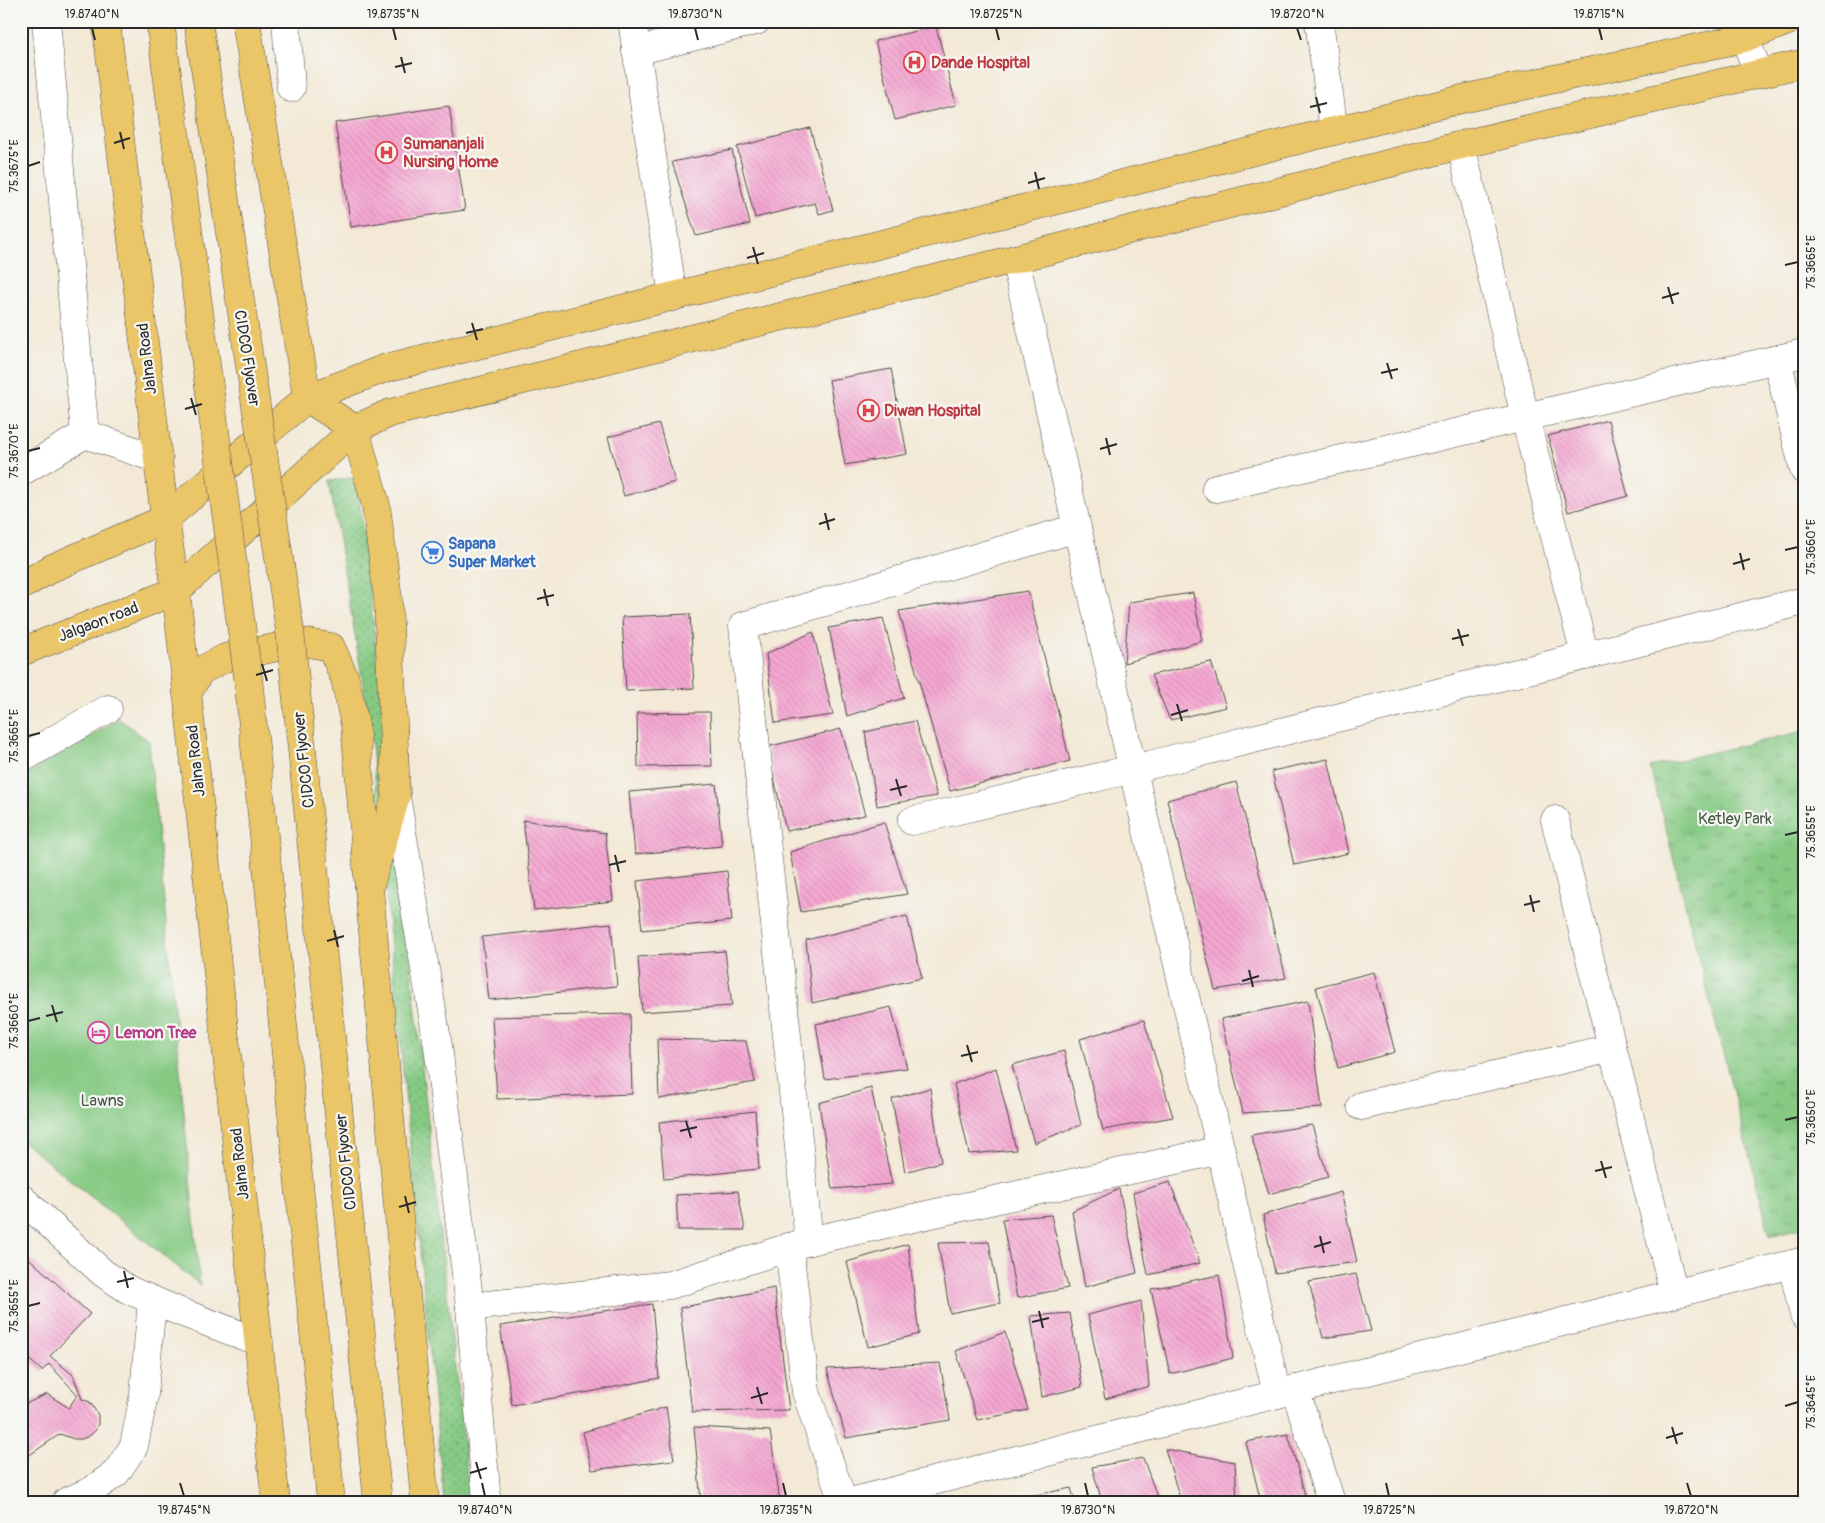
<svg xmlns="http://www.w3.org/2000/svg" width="1825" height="1523" font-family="Pangolin,sans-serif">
	<defs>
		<pattern id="grass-dots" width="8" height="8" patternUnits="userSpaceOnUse" patternTransform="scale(1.25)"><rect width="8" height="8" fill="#86ca84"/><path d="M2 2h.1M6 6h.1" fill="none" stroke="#6ea46c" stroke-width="1.8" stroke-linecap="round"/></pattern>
		<pattern id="park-tufts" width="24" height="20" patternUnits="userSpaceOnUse" patternTransform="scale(1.25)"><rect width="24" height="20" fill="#86ca84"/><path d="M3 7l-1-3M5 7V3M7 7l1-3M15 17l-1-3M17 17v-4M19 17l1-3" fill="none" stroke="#6ea46c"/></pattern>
		<pattern id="building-back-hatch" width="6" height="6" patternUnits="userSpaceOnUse" patternTransform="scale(1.25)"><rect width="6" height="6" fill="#f5a7d2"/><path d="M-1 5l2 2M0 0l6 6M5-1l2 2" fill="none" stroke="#d290b4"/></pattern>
	</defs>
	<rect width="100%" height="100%" fill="#f6f6f2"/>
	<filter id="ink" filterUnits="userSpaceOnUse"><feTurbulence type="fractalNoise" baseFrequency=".02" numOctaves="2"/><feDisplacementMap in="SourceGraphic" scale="10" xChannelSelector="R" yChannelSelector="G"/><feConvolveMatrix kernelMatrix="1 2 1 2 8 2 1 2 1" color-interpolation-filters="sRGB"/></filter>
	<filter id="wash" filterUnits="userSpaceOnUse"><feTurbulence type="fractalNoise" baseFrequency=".0096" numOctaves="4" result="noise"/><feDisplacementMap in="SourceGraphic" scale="20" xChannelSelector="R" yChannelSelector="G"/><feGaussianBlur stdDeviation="1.12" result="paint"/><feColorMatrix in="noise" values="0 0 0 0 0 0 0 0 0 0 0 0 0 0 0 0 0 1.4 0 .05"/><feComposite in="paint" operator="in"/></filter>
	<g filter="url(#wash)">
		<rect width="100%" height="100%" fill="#f3e9d6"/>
		<polygon fill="url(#grass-dots)" stroke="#587a58" points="357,477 470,1502 444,1502 370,725 329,481"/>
		<polygon fill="url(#park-tufts)" stroke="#587a58" points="1804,731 1804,1227 1770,1236 1650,767"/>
		<polygon fill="#86ca84" stroke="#587a58" points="119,719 149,741 200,1285 21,1140 21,778"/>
		<g id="blocks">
			<g fill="url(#building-back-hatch)">
				<polygon points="936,26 956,105 895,120 875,41"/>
				<polygon points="449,106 465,210 351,227 335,123"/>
				<polygon points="810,128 833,210 819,214 815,203 755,218 737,147"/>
				<polygon points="732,150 750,224 696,236 672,162"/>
				<polygon points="21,306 27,344 21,349"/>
				<polygon points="891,369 907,454 845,465 829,380"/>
				<polygon points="1608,420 1628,496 1568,512 1548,436"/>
				<polygon points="659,424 675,482 624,496 608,437"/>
				<polygon points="1028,591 1070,761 950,791 899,611"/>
				<polygon points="1193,593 1202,641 1124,663 1129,602"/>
				<polygon points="690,614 694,688 626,691 622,617"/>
				<polygon points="883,618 904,698 847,716 829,628"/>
				<polygon points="813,632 833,715 775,723 766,654"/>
				<polygon points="1211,662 1226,707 1170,720 1151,675"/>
				<polygon points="710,712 712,766 638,767 637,713"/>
				<polygon points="915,721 937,796 877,806 865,732"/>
				<polygon points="841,729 865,815 786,831 767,747"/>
				<polygon points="1328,759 1349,853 1294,865 1272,771"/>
				<polygon points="1236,782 1286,978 1215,990 1167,800"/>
				<polygon points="716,784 722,846 635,854 629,792"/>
				<polygon points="523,820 605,833 613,901 534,910"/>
				<polygon points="884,822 907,894 801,912 790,852"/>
				<polygon points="727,871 732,921 642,930 637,881"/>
				<polygon points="907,916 922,978 812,1003 806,940"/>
				<polygon points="611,923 617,986 489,1000 482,937"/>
				<polygon points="725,951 732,1006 642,1012 638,957"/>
				<polygon points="1374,972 1395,1052 1338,1068 1316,987"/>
				<polygon points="1308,1001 1322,1108 1243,1113 1221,1019"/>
				<polygon points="891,1007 907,1068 825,1079 816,1024"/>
				<polygon points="630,1014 632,1094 497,1099 492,1017"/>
				<polygon points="1144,1020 1173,1117 1103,1130 1080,1039"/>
				<polygon points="657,1039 746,1041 755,1082 659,1099"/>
				<polygon points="1064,1051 1081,1125 1034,1143 1012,1065"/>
				<polygon points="996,1068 1016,1150 969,1154 954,1084"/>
				<polygon points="871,1088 892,1184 832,1189 819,1103"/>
				<polygon points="930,1088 941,1162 905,1172 892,1099"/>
				<polygon points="755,1111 759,1169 664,1179 659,1122"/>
				<polygon points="1312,1125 1328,1177 1269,1194 1251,1135"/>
				<polygon points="1170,1182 1200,1263 1148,1275 1133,1193"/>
				<polygon points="1119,1189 1137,1273 1085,1287 1072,1211"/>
				<polygon points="738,1191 745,1230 678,1230 676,1195"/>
				<polygon points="1341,1192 1357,1262 1275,1273 1263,1215"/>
				<polygon points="1051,1215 1068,1288 1017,1298 1002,1219"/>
				<polygon points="989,1242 1000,1303 950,1313 938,1243"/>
				<polygon points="908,1244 919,1334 868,1347 847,1262"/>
				<polygon points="21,1251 90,1314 50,1356 73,1375 82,1399 90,1402 98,1415 98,1424 95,1431 89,1436 82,1439 74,1439 60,1434 21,1461 21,1406 47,1394 69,1408 73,1401 78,1395 49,1364 42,1371 21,1352"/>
				<polygon points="1356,1274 1371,1331 1323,1338 1309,1282"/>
				<polygon points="1219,1275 1233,1358 1170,1374 1151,1289"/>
				<polygon points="774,1288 789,1410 692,1412 680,1308"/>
				<polygon points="1141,1301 1149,1386 1105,1399 1088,1315"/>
				<polygon points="652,1304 659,1378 590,1392 512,1405 500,1326"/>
				<polygon points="1070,1313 1082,1387 1042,1397 1031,1316"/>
				<polygon points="1005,1332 1028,1410 977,1420 956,1351"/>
				<polygon points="940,1363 950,1420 846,1438 827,1369"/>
				<polygon points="666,1407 674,1460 592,1470 583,1432"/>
				<polygon points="694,1427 770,1431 780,1502 701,1502"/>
				<polygon points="1288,1434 1307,1502 1261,1502 1246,1442"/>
				<polygon points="1165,1449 1235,1462 1237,1502 1181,1502"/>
				<polygon points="1143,1458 1159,1502 1102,1502 1092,1467"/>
				<polygon points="1071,1488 1075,1502 1012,1502 1011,1500"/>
			</g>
		</g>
	</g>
	<g filter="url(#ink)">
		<use href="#blocks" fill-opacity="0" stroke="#494845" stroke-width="1"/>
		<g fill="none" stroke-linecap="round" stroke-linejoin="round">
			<defs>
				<g id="minor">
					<polyline points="46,21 85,434 158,459"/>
					<polyline points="286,21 291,88"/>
					<polyline points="632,21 673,297"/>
					<polyline points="1319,21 1334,131"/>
					<polyline points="1737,21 1759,73"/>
					<polyline points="636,51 756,21"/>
					<polyline points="1461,145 1525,417 1585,656"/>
					<polyline points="1015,259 1277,1394"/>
					<polyline points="1777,359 1804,470"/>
					<polyline points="21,472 85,434"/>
					<polyline points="1216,488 1804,353"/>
					<polyline points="1077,528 743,626 809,1241 1221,1150"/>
					<polyline points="21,759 108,709"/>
					<polyline points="396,796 438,1046 470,1307 487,1502"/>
					<polyline points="1555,820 1674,1293"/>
					<polyline points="912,821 1133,769 1804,601"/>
					<polyline points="1361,1106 1612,1048"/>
					<polyline points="21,1198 103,1273 129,1290 178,1311 259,1342"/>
					<polyline points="789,1247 806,1392 843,1502"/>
					<polyline points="1792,1264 1804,1315"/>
					<polyline points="470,1307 670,1285 809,1241"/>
					<polyline points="1295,1389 1331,1502"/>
					<polyline points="66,1502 91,1491 116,1473 134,1446 144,1394 152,1300"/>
					<polyline points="850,1502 1804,1261"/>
				</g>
				<g id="major">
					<polyline points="106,21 165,519"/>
					<polyline points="246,21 307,398 386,368 1462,99 1744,38 1788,21"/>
					<polyline points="355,429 390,413 1015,259 1461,145 1804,63"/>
					<polyline points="187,694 200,671 225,658 302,642 331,647 345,679 355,725 369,888"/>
				</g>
				<g id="highway">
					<polyline points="165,519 176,591 276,1502"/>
					<polyline points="21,586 52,568 165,519 307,398 355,429 376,505 388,599 396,796 369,888 425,1502"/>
					<polyline points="21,652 176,591 355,429"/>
				</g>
			</defs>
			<use href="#minor" stroke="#494845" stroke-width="29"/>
			<use href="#major" stroke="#494845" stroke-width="29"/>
			<use href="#highway" stroke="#494845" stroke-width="29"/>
			<use href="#minor" stroke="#fff" stroke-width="28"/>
			<use href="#major" stroke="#ebc669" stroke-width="28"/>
			<use href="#highway" stroke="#ebc669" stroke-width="28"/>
			<defs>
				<g id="highway-bridge">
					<polyline points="160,21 248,677 331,1502"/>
					<polyline points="198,21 290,631 378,1502"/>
				</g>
			</defs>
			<use href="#highway-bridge" stroke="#494845" stroke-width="29" stroke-linecap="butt"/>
			<use href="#highway-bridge" stroke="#ebc669" stroke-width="28"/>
		</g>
	</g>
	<path fill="none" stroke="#2b2b2b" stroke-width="2" d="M92 28 95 40M393 28 396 40M695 28 698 40M996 28 999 40M1297 28 1301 40M1599 28 1602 40M401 57 405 73M395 67 412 63M1316 97 1320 113M1310 107 1327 103M120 132 124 149M114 143 130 138M28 166 40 162M1035 172 1039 189M1028 183 1045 178M753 247 758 264M747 258 764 253M1785 265 1798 262M1668 287 1673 304M1662 298 1679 293M472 323 477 340M466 333 483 329M1387 363 1392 379M1381 373 1398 369M191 398 196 415M185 409 202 404M1106 438 1110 455M1100 449 1117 444M28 451 40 448M825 513 829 530M819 524 835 519M1785 550 1798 547M1740 553 1744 570M1733 564 1750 559M544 589 548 606M537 599 554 595M1458 629 1463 646M1452 639 1469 635M262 664 267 681M256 675 273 670M1177 704 1182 721M1171 715 1188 710M28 736 40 733M896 779 901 796M890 790 907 786M1785 835 1798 832M615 855 619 872M609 865 626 861M1530 895 1534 912M1524 905 1540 901M334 930 338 947M327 941 344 936M1249 970 1253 987M1242 981 1259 976M52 1005 57 1022M46 1016 63 1012M28 1021 40 1018M967 1045 972 1062M961 1056 978 1052M1785 1120 1798 1117M686 1121 691 1138M680 1131 697 1127M1601 1161 1606 1178M1595 1171 1612 1167M405 1196 409 1213M399 1207 416 1202M1320 1236 1324 1253M1314 1247 1331 1242M124 1271 128 1288M117 1282 134 1278M28 1306 40 1303M1039 1311 1043 1328M1032 1322 1049 1318M757 1387 762 1404M751 1398 768 1393M1785 1406 1798 1402M1672 1427 1677 1444M1666 1438 1683 1433M476 1462 481 1479M470 1473 487 1468M180 1483 184 1496M482 1483 485 1496M783 1483 786 1496M1085 1483 1088 1496M1386 1483 1389 1496M1687 1483 1691 1496"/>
	<defs>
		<symbol id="hospital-ring" viewBox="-11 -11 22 22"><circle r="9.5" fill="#f6f6f2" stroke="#e0444e" stroke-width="1.5"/><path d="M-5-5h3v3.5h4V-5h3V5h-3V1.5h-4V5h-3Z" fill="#e0444e"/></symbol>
		<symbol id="supermarket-ring" viewBox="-11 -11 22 22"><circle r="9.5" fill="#f6f6f2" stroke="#3f7fe0" stroke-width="1.5"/><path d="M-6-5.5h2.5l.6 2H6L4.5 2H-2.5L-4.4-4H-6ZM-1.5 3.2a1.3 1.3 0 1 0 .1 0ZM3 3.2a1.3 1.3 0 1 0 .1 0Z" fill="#3f7fe0"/></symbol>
		<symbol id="hotel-ring" viewBox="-11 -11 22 22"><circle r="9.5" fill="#f6f6f2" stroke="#d1479c" stroke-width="1.5"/><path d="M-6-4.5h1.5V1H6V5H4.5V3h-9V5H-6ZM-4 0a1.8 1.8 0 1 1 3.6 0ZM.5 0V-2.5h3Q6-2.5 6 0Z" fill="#d1479c"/></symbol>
	</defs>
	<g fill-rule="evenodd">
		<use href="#hospital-ring" x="902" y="50" width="25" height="25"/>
		<use href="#hospital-ring" x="374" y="140" width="25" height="25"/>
		<use href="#hospital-ring" x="856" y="398" width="25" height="25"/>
		<use href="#supermarket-ring" x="420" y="540" width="25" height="25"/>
		<use href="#hotel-ring" x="86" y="1020" width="25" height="25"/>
	</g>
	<g text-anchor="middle" stroke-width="4.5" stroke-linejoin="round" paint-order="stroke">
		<g font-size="16" font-weight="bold" fill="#be3a42" stroke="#f6f6f2" text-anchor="start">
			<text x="931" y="68">Dande Hospital</text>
			<text x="403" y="149">Sumananjali<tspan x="403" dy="18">Nursing Home</tspan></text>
			<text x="884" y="416">Diwan Hospital</text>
		</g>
		<g font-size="16" fill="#2b2b2b" stroke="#f6f6f2">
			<text transform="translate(248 358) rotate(81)" y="6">CIDCO Flyover</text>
			<text transform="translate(146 359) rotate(-97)" y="6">Jalna Road</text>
			<text transform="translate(98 621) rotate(-21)" y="6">Jalgaon road</text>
			<text transform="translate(303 760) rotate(-96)" y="6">CIDCO Flyover</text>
			<text transform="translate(195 761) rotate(-96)" y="6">Jalna Road</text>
			<text transform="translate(345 1162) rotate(-96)" y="6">CIDCO Flyover</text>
			<text transform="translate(239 1164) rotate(-96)" y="6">Jalna Road</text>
		</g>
		<g font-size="16" font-weight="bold" fill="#366cbe" stroke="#f6f6f2" text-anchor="start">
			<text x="448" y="549">Sapana<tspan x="448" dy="18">Super Market</tspan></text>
		</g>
		<g font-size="16" fill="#465b46" stroke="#f6f6f2">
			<text x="1735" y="824">Ketley Park</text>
			<text x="102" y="1106">Lawns</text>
		</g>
		<g font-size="16" font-weight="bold" fill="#b23c85" stroke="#f6f6f2" text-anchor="start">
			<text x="115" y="1038">Lemon Tree</text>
		</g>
	</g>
	<rect width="1825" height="1523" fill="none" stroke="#f6f6f2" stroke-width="55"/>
	<rect x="28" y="28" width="1770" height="1468" fill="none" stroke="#2b2b2b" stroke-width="2"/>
	<g font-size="12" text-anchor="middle" fill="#2b2b2b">
		<text x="92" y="18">19.8740°N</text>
		<text x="393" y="18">19.8735°N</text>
		<text x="695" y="18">19.8730°N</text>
		<text x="996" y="18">19.8725°N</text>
		<text x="1297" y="18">19.8720°N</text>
		<text x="1599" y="18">19.8715°N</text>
		<text transform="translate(14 166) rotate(-90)" y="4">75.3675°E</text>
		<text transform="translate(1811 262) rotate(-90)" y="4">75.3665°E</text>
		<text transform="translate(14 451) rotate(-90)" y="4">75.3670°E</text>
		<text transform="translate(1811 547) rotate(-90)" y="4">75.3660°E</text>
		<text transform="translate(14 736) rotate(-90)" y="4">75.3665°E</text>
		<text transform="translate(1811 832) rotate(-90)" y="4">75.3655°E</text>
		<text transform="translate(14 1021) rotate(-90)" y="4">75.3660°E</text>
		<text transform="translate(1811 1117) rotate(-90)" y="4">75.3650°E</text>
		<text transform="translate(14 1306) rotate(-90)" y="4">75.3655°E</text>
		<text transform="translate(1811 1402) rotate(-90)" y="4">75.3645°E</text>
		<text x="184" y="1514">19.8745°N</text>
		<text x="485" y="1514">19.8740°N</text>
		<text x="786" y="1514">19.8735°N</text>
		<text x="1088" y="1514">19.8730°N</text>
		<text x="1389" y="1514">19.8725°N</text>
		<text x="1691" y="1514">19.8720°N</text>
	</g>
</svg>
